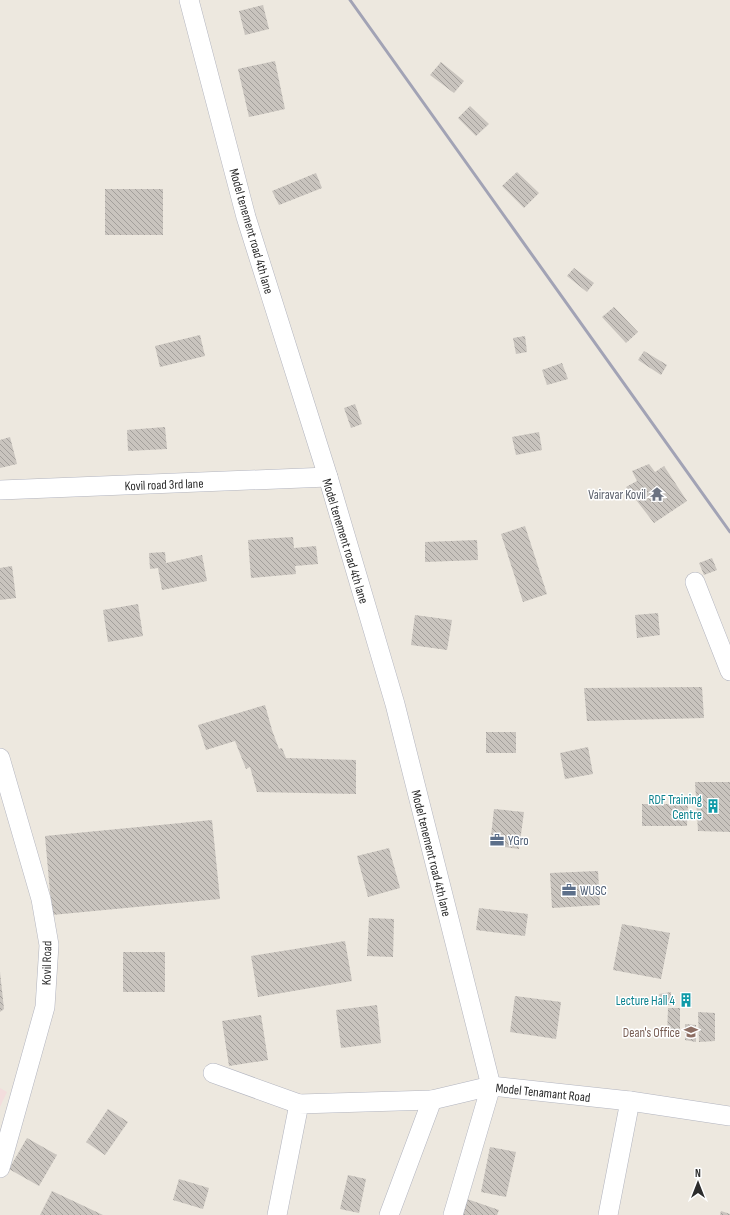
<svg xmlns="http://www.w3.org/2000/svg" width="730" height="1215" font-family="'Sofia Sans Condensed',sans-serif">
	<defs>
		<pattern id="building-back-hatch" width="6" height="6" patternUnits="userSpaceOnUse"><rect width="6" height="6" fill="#c9c4be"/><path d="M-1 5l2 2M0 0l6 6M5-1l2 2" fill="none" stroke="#a39f9b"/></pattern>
	</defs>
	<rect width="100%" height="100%" fill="#ede8df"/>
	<polygon fill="#f3dddd" points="0,1088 7,1092 0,1107"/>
	<g fill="url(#building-back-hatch)">
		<polygon points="263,5 269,29 245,35 239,11"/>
		<polygon points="275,61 285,109 249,117 238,69"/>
		<polygon points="441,62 464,81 454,93 430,75"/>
		<polygon points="470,106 489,124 476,136 458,118"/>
		<polygon points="517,172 539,193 524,208 502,186"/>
		<polygon points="316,173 322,188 279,205 272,191"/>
		<rect x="105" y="189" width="58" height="46"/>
		<polygon points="574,268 594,283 587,292 567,276"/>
		<polygon points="614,307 638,332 626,343 602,317"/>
		<polygon points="200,335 205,356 160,367 155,346"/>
		<polygon points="525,336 527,352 516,354 513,338"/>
		<polygon points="644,351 667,365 661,375 638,360"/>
		<polygon points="562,363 568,379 547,385 542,370"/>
		<polygon points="355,404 362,424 351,428 344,408"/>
		<polygon points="165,427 167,449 128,451 127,430"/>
		<polygon points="539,432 542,450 516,455 512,437"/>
		<polygon points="10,437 17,464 0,468 0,440"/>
		<polygon points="649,464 655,472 664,466 687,501 654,523 626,487 637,481 632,471"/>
		<polygon points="525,526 547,594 523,602 501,534"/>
		<polygon points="293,537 294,548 316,546 318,564 295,566 296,574 251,578 248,540"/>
		<polygon points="477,540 478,560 425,562 425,542"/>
		<polygon points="165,552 166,563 202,555 207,581 162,590 158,568 150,569 149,553"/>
		<polygon points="712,558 717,570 704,575 699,563"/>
		<polygon points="12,566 16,598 0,600 0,568"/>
		<polygon points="138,604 143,636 108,642 103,610"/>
		<polygon points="658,613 660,635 637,638 635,615"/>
		<polygon points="415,615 452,620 447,650 411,645"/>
		<polygon points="702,687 704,718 587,721 584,688"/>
		<polygon points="265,705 272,730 279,749 282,748 286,758 356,760 356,794 257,792 250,767 246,769 235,741 206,750 198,725"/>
		<rect x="486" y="732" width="30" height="21"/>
		<polygon points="588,747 593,774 565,779 560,753"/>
		<polygon points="695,782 730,782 730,832 698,831"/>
		<polygon points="642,804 688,804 687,826 642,826"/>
		<polygon points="494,809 524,812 519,849 490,845"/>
		<polygon points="212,820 220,899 52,915 45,836"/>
		<polygon points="389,848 400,888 368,897 357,856"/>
		<polygon points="598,871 600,905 552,908 550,873"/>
		<polygon points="479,908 528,914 525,936 476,930"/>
		<polygon points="369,918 394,919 393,957 367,956"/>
		<polygon points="622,924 670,933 661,979 613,970"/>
		<polygon points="345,941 352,981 258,997 251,956"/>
		<rect x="123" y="952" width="42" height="40"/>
		<polygon points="0,972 4,1009 0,1012"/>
		<polygon points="671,992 670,1005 663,1005 659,994"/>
		<polygon points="682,992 692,992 692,1007 680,1008"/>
		<polygon points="515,996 561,1002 556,1039 510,1032"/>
		<polygon points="377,1005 381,1043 341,1048 336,1010"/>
		<polygon points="668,1008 680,1008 680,1038 667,1037"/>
		<polygon points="698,1012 715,1013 715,1041 699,1042"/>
		<polygon points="261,1015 268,1060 229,1066 222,1021"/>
		<polygon points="685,1024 696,1025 696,1042 685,1040"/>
		<polygon points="108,1109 128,1122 105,1155 86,1142"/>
		<polygon points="27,1138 57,1155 39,1186 9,1169"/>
		<polygon points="490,1147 516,1152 506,1197 481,1192"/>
		<polygon points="348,1175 366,1179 359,1213 340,1209"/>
		<polygon points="179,1179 209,1188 203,1209 173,1200"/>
		<polygon points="52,1191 103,1215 40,1215"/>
		<polygon points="467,1199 499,1210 497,1215 461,1215"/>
		<polygon points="721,1211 730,1214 730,1215 720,1215"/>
	</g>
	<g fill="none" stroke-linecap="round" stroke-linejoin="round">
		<defs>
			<g id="minor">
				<polyline points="189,0 246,217 328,477 395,704 491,1086 453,1215"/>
				<polyline points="0,490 328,477"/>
				<polyline points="695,582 730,671"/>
				<polyline points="0,758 41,899 49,945 45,1007 0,1168"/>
				<polyline points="213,1073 299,1104"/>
				<polyline points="277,1215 299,1104 432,1100"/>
				<polyline points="389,1215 432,1100 491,1086 630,1101 730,1116"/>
				<polyline points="608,1215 630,1101"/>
			</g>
		</defs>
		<use href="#minor" stroke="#b2b4bf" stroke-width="20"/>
		<use href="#minor" stroke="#fff" stroke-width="19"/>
		<polyline stroke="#a2a3b5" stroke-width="3" points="350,0 730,532"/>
	</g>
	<defs>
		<symbol id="temple-bare" viewBox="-9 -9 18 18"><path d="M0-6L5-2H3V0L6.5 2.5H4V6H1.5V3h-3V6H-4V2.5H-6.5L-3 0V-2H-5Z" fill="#6b7280" stroke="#fff" stroke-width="2.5" paint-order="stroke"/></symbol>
		<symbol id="building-bare" viewBox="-9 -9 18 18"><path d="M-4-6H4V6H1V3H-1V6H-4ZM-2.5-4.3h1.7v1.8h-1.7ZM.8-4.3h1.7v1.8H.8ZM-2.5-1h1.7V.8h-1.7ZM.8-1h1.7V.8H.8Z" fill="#0f9aa8" stroke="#fff" stroke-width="2.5" paint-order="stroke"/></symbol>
		<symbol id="office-bare" viewBox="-9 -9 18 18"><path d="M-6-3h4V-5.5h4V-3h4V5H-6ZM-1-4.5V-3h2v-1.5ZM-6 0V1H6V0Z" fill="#5c6f8a" stroke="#fff" stroke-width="2.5" paint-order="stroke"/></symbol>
		<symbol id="university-bare" viewBox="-9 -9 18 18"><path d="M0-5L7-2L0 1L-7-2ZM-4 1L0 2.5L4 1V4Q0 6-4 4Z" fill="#8d6e63" stroke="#fff" stroke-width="2.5" paint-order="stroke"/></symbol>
	</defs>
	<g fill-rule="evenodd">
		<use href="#temple-bare" x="647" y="484" width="20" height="20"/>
		<use href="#building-bare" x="703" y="796" width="20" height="20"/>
		<use href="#office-bare" x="487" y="830" width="20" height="20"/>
		<use href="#office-bare" x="559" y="880" width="20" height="20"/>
		<use href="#building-bare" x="676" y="990" width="20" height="20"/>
		<use href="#university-bare" x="681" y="1022" width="20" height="20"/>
	</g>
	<g text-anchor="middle" stroke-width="3" stroke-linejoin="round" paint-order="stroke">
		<g font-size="13" fill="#2c2c2c" stroke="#fff">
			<text transform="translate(252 231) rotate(74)" y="5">Model tenement road 4th lane</text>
			<text transform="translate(164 484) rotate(-2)" y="5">Kovil road 3rd lane</text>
			<text transform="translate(346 541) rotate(73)" y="5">Model tenement road 4th lane</text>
			<text transform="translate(432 853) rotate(76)" y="5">Model tenement road 4th lane</text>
			<text transform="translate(46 963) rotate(-89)" y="5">Kovil Road</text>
			<text transform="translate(543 1092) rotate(6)" y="5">Model Tenamant Road</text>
		</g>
		<g font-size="13" fill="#5b616d" stroke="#fff" text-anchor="end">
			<text x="646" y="499">Vairavar Kovil</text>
		</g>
		<g font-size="13" fill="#0d838f" stroke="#fff" text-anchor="end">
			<text x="702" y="804">RDF Training<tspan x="702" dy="15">Centre</tspan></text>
			<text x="675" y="1005">Lecture Hall 4</text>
		</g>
		<g font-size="13" fill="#4e5e75" stroke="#fff" text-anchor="start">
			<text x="508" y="845">YGro</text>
			<text x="580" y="895">WUSC</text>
		</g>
		<g font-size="13" fill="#785e54" stroke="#fff" text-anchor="end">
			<text x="680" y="1037">Dean's Office</text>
		</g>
	</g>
	<g transform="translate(698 1183)" stroke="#ffffff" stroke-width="3" paint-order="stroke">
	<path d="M0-3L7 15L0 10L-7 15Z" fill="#2c2c2c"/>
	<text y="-6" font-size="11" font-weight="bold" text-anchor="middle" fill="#2c2c2c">N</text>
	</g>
</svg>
